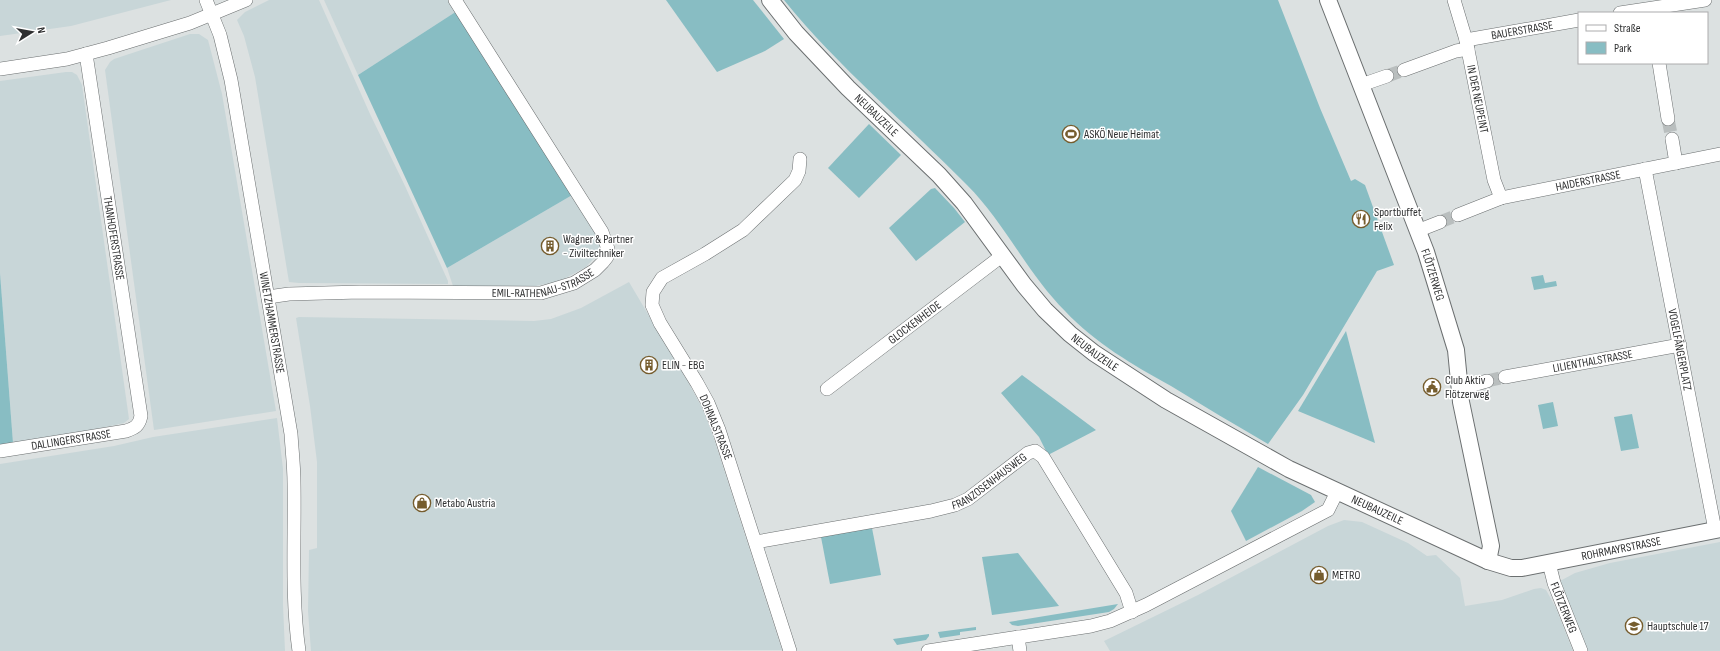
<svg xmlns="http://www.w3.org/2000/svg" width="1720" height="651" font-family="'Sofia Sans Condensed',sans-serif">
	<rect width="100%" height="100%" fill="#dce1e1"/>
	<g fill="#c8d6d8">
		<polygon points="0,0 171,0 71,26 0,36"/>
		<polygon points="269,0 319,0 370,114 405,186 448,281 448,284 299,283 289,282 255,77 244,36 237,20 245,12"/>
		<polygon points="324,0 450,0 457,11 358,75"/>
		<polygon points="190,34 199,34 208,40 222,94 276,411 154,430 105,70 110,62 114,59"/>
		<polygon points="66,72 72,72 77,75 82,85 129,419 124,423 78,433 13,443 0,273 0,81"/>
		<polygon points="574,194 599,236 601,244 593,259 586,267 560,281 531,287 453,286 447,268"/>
		<polygon points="629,282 687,380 706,415 718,451 782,650 311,651 308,611 309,550 317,548 317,462 310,406 296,318 299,317 534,321 551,319 581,308"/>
		<polygon points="277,418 283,469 283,605 285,651 0,651 0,464 114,446 153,437"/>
		<polygon points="1344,520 1362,522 1408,543 1427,556 1436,555 1460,578 1465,606 1502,600 1534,589 1541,588 1546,590 1556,608 1573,651 1110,651 1104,641 1198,595 1328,526"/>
		<polygon points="1720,542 1720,651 1588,651 1560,581 1575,573 1610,563"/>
	</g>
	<g fill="#88bdc3">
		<polygon points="666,0 753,0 784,39 765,51 717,72"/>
		<path d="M784 0H1278L1320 108 1351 181 1355 179 1365 185 1394 265 1377 271 1303 395 1268 444C1236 425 1203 406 1171 386 1133 365 1095 343 1065 311 1027 273 1005 223 967 185 906 123 838 67 784 0Z"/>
		<polygon points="457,11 574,194 447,268 358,75"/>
		<polygon points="869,124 901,155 859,198 828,168"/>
		<polygon points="935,188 954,208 965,222 916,261 889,228 931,189"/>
		<polygon points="0,273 13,443 0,445"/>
		<polygon points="1543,275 1545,283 1556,281 1557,286 1534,290 1531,277"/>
		<polygon points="1346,331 1375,443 1298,411"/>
		<polygon points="1022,375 1096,430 1048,455 1039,437 1001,393"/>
		<polygon points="1553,402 1558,426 1543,429 1538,405"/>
		<polygon points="1632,414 1639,448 1621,451 1614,417"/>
		<polygon points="1258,467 1311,495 1315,502 1302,511 1246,541 1231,511"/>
		<polygon points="872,528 881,575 830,584 821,537"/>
		<polygon points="1018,553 1059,606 992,615 982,557"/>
		<polygon points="1118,604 1114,609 1109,612 1018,626 1012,625 1009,622"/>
		<polygon points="976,627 976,630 960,632 960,635 940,638 938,632"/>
		<polygon points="929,634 929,636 926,640 897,645 893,639"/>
	</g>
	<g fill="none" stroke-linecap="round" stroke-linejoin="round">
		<g stroke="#b9bebe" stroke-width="13" stroke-dasharray="13 6" stroke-linecap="butt">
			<polyline points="1387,76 1404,70"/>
			<polyline points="1668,119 1672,139"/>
			<polyline points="1440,222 1458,215"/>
			<polyline points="1487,381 1505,377"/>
		</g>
		<defs>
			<g id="minor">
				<path id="s1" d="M206 0 220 35 231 80 291 434C292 450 294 467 294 483 295 539 291 595 299 651"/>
				<path id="s2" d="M1454 0 1466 40 1494 180 1501 198"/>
				<polyline points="1620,13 1705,0"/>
				<path id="s3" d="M1466 40 1579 20"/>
				<polyline points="1659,63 1668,119"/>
				<polyline points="0,69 67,59 108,48 190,23 246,0"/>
				<polyline points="1404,70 1456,51 1468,49"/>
				<polyline points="1361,85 1387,76"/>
				<polyline points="1672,139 1676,163"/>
				<path id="s4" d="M1645 169 1715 530"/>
				<path id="s5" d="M1458 215 1501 198 1720 154"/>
				<polyline points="1417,231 1440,222"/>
				<path id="s6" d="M268 297 289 294 360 292 541 293 574 283 595 270 603 262 607 257 608 249 602 232 455 0"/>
				<path id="s7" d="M1505 377 1680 345"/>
				<polyline points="1459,386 1473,385 1487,381"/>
				<path id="s8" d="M827 389 1003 255"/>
				<path id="s9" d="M0 451 126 431C135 428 139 426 141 416L86 54"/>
				<path id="s10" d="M756 542 931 511 955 505 968 499 1028 453 1035 451 1043 457 1126 593 1132 612"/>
				<path id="s11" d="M1549 563 1554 583 1581 651"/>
				<polyline points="1018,637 1020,651"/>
				<polyline points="790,651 719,430 708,403 697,383 660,323 652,305 653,292 662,278 705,254 743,230 795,180 799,171 800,159"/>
				<polyline points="928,651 1091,626 1110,621 1146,605 1328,510 1337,492"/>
			</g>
			<g id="tertiary">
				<path id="s12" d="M770 0 796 33 848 88 939 175 964 203 1024 285 1045 310 1070 334 1094 353 1166 400 1289 469 1488 561 1511 568H1522L1720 529"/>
				<path id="s13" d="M1328 0 1426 252 1456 350 1461 402 1491 546 1488 561"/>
			</g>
		</defs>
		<use href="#minor" stroke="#6b6f70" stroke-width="14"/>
		<use href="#tertiary" stroke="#6b6f70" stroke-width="18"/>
		<use href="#minor" stroke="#fff" stroke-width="13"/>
		<use href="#tertiary" stroke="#fff" stroke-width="16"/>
	</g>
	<defs>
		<symbol id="stadium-ring" viewBox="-11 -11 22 22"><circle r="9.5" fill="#fff" stroke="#765d2e" stroke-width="1.5"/><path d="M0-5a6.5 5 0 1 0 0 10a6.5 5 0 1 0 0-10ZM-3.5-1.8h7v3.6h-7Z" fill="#765d2e"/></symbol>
		<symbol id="restaurant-ring" viewBox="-11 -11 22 22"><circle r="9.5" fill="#fff" stroke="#765d2e" stroke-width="1.5"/><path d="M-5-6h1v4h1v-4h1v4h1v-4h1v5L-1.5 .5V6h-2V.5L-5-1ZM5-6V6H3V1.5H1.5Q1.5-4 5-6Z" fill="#765d2e"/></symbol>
		<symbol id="building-ring" viewBox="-11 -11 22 22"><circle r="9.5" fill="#fff" stroke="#765d2e" stroke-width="1.5"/><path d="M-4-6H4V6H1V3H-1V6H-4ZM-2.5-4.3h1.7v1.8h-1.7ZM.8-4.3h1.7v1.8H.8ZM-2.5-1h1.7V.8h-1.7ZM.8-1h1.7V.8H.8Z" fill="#765d2e"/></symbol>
		<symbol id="civic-ring" viewBox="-11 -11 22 22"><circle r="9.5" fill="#fff" stroke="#765d2e" stroke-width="1.5"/><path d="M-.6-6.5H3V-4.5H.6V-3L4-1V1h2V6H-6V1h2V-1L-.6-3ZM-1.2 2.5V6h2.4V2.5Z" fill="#765d2e"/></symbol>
		<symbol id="shop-ring" viewBox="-11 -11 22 22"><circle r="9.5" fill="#fff" stroke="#765d2e" stroke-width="1.5"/><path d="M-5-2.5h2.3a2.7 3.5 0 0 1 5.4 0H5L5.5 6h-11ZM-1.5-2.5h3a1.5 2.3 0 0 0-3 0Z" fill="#765d2e"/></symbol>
		<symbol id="school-ring" viewBox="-11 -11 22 22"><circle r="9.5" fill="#fff" stroke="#765d2e" stroke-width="1.5"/><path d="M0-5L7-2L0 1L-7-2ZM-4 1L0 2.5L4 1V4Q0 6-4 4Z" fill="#765d2e"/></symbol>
	</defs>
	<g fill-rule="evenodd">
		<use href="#stadium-ring" x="1061" y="124" width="20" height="20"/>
		<use href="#restaurant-ring" x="1351" y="209" width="20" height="20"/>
		<use href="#building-ring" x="540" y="236" width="20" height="20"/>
		<use href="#building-ring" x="639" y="355" width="20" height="20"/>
		<use href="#civic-ring" x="1422" y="377" width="20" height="20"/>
		<use href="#shop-ring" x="412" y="493" width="20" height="20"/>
		<use href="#shop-ring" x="1309" y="565" width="20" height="20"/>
		<use href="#school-ring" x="1624" y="616" width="20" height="20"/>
	</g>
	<g text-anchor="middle" stroke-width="3" stroke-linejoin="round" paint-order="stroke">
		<g font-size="12" fill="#2f3031" stroke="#fff">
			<text dy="4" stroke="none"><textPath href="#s3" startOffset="57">BAUERSTRASSE</textPath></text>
			<text dy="4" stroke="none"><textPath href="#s2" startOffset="102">IN DER NEUPEINT</textPath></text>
			<text dy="4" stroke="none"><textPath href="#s12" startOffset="157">NEUBAUZEILE</textPath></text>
			<text dy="4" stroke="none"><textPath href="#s5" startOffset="135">HAIDERSTRASSE</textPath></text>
			<text transform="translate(114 238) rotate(81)" y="4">THANHOFERSTRASSE</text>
			<text dy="4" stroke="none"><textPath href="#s13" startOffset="294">FLÖTZERWEG</textPath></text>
			<text dy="4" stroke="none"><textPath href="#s6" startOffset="277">EMIL-RATHENAU-STRASSE</textPath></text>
			<text dy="4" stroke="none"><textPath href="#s8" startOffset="110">GLOCKENHEIDE</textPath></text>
			<text dy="4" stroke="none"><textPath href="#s1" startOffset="330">WINETZHAMMERSTRASSE</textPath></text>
			<text dy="4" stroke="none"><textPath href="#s4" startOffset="184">VOGELFÄNGERPLATZ</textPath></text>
			<text dy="4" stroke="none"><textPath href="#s12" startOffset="481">NEUBAUZEILE</textPath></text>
			<text dy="4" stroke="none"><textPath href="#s7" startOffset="89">LILIENTHALSTRASSE</textPath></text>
			<text transform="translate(716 427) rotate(68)" y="4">DOHNALSTRASSE</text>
			<text dy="4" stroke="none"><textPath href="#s9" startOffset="72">DALLINGERSTRASSE</textPath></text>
			<text dy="4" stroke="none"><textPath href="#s10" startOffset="244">FRANZOSENHAUSWEG</textPath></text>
			<text dy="4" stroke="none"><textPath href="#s12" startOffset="805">NEUBAUZEILE</textPath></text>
			<text dy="4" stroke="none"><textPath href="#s12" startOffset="1063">ROHRMAYRSTRASSE</textPath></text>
			<text dy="4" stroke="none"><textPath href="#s11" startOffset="47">FLÖTZERWEG</textPath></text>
		</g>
		<g font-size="12" fill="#2f3031" stroke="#fff" text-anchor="start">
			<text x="1084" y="138">ASKÖ Neue Heimat</text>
			<text x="1374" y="216">Sportbuffet<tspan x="1374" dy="14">Felix</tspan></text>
			<text x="563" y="243">Wagner &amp; Partner<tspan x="563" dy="14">- Ziviltechniker</tspan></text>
			<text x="662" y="369">ELIN - EBG</text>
			<text x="1445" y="384">Club Aktiv<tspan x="1445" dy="14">Flötzerweg</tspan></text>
			<text x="435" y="507">Metabo Austria</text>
			<text x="1332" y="579">METRO</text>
			<text x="1647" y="630">Hauptschule 17</text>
		</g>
	</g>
	<rect x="1578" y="12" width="130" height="52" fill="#ffffff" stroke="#acacad"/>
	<rect x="1586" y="25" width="20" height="6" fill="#ffffff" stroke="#acacad"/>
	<text x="1614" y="32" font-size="12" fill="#2f3031">Straße</text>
	<rect x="1586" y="42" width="20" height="12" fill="#88bdc3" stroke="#acacad"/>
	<text x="1614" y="52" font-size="12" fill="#2f3031">Park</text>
	<g transform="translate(32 32) rotate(79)" stroke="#ffffff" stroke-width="3" paint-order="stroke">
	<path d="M0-3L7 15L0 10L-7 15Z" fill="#2f3031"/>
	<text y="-6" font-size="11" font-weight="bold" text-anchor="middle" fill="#2f3031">N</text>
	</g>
</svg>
